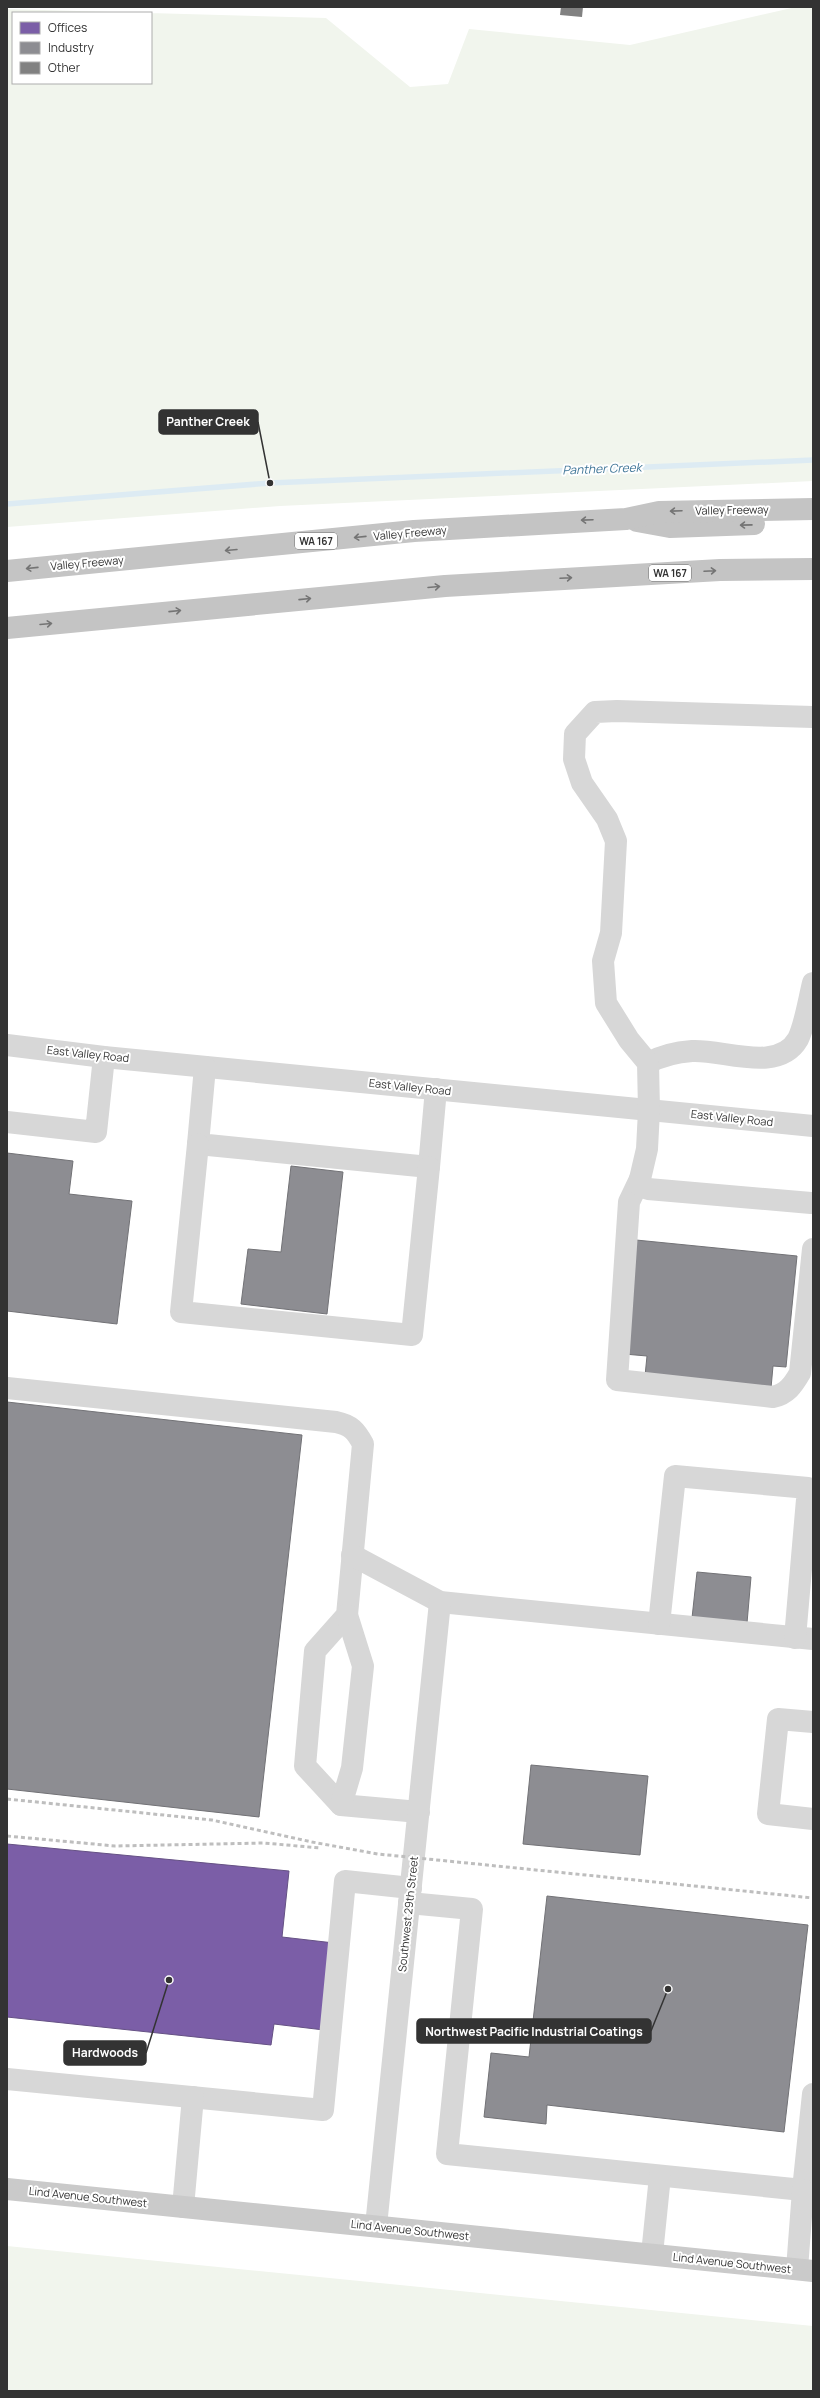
<svg xmlns="http://www.w3.org/2000/svg" width="820" height="2398" font-family="Manrope,sans-serif">
	<rect width="100%" height="100%" fill="#fff"/>
	<g fill="#f1f5ed" fill-rule="evenodd">
		<path d="M796 7H813V481L280 506 7 527V9L326 18 410 87 448 84 469 29 630 45ZM13 13H151V83H13Z"/>
		<polygon points="7,2246 813,2326 813,2391 7,2391"/>
	</g>
	<polygon fill="#7b5ea7" stroke="#655184" points="7,1844 289,1871 282,1937 334,1943 324,2030 274,2024 271,2045 7,2017"/>
	<g fill="#8d8d92" stroke="#727276">
		<polygon points="7,1153 73,1161 69,1194 132,1201 117,1324 7,1311"/>
		<polygon points="291,1166 343,1172 327,1314 241,1304 248,1249 281,1252"/>
		<polygon points="636,1240 797,1256 786,1367 773,1366 771,1388 645,1376 647,1356 624,1354"/>
		<polygon points="7,1402 302,1435 259,1817 7,1789"/>
		<polygon points="697,1572 751,1577 747,1623 692,1618"/>
		<polygon points="531,1765 648,1776 640,1855 523,1844"/>
		<polygon points="547,1896 808,1925 784,2132 547,2105 546,2124 484,2117 491,2053 529,2057"/>
	</g>
	<g fill="none" stroke-linecap="round" stroke-linejoin="round">
		<polyline stroke="#ddebf3" stroke-width="5.5" points="7,504 270,483 813,460"/>
	</g>
	<polygon fill="#818181" points="561,7 583,7 582,17 560,15"/>
	<g fill="none" stroke-linecap="round" stroke-linejoin="round">
		<g stroke="#d7d7d7" stroke-width="22">
			<polyline points="7,1045 104,1057 813,1126"/>
			<path d="M648 1063C661 1056 677 1052 692 1051 723 1049 778 1074 798 1039 805 1025 809 999 813 983"/>
			<polyline points="205,1067 198,1144 429,1167 436,1089"/>
			<polyline points="7,1122 96,1132 104,1057"/>
			<polyline points="198,1144 181,1312 412,1335 429,1167"/>
			<path d="M640 1179 629 1202 617 1380 773 1397C787 1394 793 1385 800 1373L813 1249"/>
			<polyline points="811,1203 648,1189 641,1186 640,1179 647,1149 649,1110 648,1063 629,1040 606,1003 603,961 611,933 616,841 607,819 582,783 574,759 575,734 595,712 617,711 813,717"/>
			<path d="M7 1388 336 1422C351 1425 356 1431 363 1444L347 1615 315 1651 305 1766 341 1805 419 1812"/>
			<polyline points="352,1555 440,1602 813,1639"/>
			<polyline points="659,1624 675,1476 808,1488 795,1638"/>
			<polyline points="813,1722 778,1719 768,1814 813,1819"/>
			<polyline points="341,1805 352,1768 363,1666 347,1615"/>
			<polyline points="409,1903 472,1909 447,2154 803,2190 813,2094"/>
			<polyline points="7,2079 323,2110 345,1881 411,1888"/>
			<polyline points="183,2207 193,2097"/>
			<polyline points="376,2226 440,1602"/>
			<polyline points="652,2254 660,2176"/>
			<polyline points="797,2269 803,2190"/>
		</g>
		<polyline stroke="#cacaca" stroke-width="22" points="7,2189 813,2271"/>
		<g stroke="#c4c4c4" stroke-width="22">
			<polyline points="637,521 670,527 754,524"/>
			<polyline points="7,571 414,531 626,519 659,512 813,509"/>
			<polyline points="7,628 445,586 720,570 813,569"/>
		</g>
		<g stroke="#bebebe" stroke-width="3" stroke-dasharray="4 3" stroke-linecap="butt">
			<polyline points="7,1799 212,1820 312,1842 378,1854 813,1898"/>
			<polyline points="7,1836 115,1846 264,1843 320,1848"/>
		</g>
	</g>
	<defs><path id="oneway-shaft" d="M-6 0H5M1.5-3L5.5 0L1.5 3" fill="none" stroke-width="1.6" stroke-linecap="round" stroke-linejoin="round"/></defs>
	<g stroke="#747474">
		<use href="#oneway-shaft" transform="translate(676 511) rotate(178)"/>
		<use href="#oneway-shaft" transform="translate(587 520) rotate(178)"/>
		<use href="#oneway-shaft" transform="translate(746 525) rotate(179)"/>
		<use href="#oneway-shaft" transform="translate(360 537) rotate(174)"/>
		<use href="#oneway-shaft" transform="translate(231 550) rotate(175)"/>
		<use href="#oneway-shaft" transform="translate(32 568) rotate(174)"/>
		<use href="#oneway-shaft" transform="translate(710 571) rotate(-3)"/>
		<use href="#oneway-shaft" transform="translate(566 578) rotate(-3)"/>
		<use href="#oneway-shaft" transform="translate(434 587) rotate(-5)"/>
		<use href="#oneway-shaft" transform="translate(305 599) rotate(-6)"/>
		<use href="#oneway-shaft" transform="translate(175 611) rotate(-6)"/>
		<use href="#oneway-shaft" transform="translate(46 624) rotate(-5)"/>
	</g>
	<g text-anchor="middle" stroke-width="4" stroke-linejoin="round" paint-order="stroke">
		<g fill="#fff" stroke="#707070" stroke-width="1">
			<rect x="295" y="533" width="42" height="16" rx="3"/>
			<rect x="649" y="565" width="42" height="16" rx="3"/>
		</g>
		<g font-size="10" font-weight="bold" fill="#333">
			<text x="316" y="545">WA 167</text>
			<text x="670" y="577">WA 167</text>
		</g>
		<g font-size="11" fill="#333" stroke="#fff">
			<text transform="translate(732 510) rotate(-1)" y="4">Valley Freeway</text>
			<text transform="translate(410 533) rotate(-5)" y="4">Valley Freeway</text>
			<text transform="translate(87 563) rotate(-5)" y="4">Valley Freeway</text>
			<text transform="translate(88 1054) rotate(6)" y="4">East Valley Road</text>
			<text transform="translate(410 1087) rotate(6)" y="4">East Valley Road</text>
			<text transform="translate(732 1118) rotate(6)" y="4">East Valley Road</text>
			<text transform="translate(408 1914) rotate(-84)" y="4">Southwest 29th Street</text>
			<text transform="translate(88 2197) rotate(6)" y="4">Lind Avenue Southwest</text>
			<text transform="translate(410 2230) rotate(6)" y="4">Lind Avenue Southwest</text>
			<text transform="translate(732 2263) rotate(6)" y="4">Lind Avenue Southwest</text>
		</g>
		<g font-size="12" font-style="italic" fill="#3f7597" stroke="#fff">
			<text transform="translate(602 469) rotate(-2)" y="4">Panther Creek</text>
		</g>
	</g>
	<path fill="none" stroke="#333" stroke-width="1.5" d="M270 483L258 422M668 1989L651 2031M169 1980L146 2053"/>
	<g fill="#333" stroke="#fff" stroke-width="1.5">
		<circle cx="270" cy="483" r="4"/>
		<circle cx="668" cy="1989" r="4"/>
		<circle cx="169" cy="1980" r="4"/>
	</g>
	<g fill="#333" stroke="#333" stroke-width="1.5">
		<rect x="159" y="410" width="99" height="24" rx="4"/>
		<rect x="417" y="2019" width="234" height="24" rx="4"/>
		<rect x="64" y="2041" width="82" height="24" rx="4"/>
	</g>
	<g font-size="12" text-anchor="middle" font-weight="bold" fill="#fff">
		<text x="208" y="426">Panther Creek</text>
		<text x="534" y="2036">Northwest Pacific Industrial Coatings</text>
		<text x="105" y="2057">Hardwoods</text>
	</g>
	<rect width="820" height="2398" fill="none" stroke="#333333" stroke-width="16"/>
	<rect x="12" y="12" width="140" height="72" fill="#ffffff" stroke="#adadad"/>
	<rect x="20" y="22" width="20" height="12" fill="#7b5ea7" stroke="#adadad"/>
	<text x="48" y="32" font-size="12" fill="#333333">Offices</text>
	<rect x="20" y="42" width="20" height="12" fill="#8d8d92" stroke="#adadad"/>
	<text x="48" y="52" font-size="12" fill="#333333">Industry</text>
	<rect x="20" y="62" width="20" height="12" fill="#818181" stroke="#adadad"/>
	<text x="48" y="72" font-size="12" fill="#333333">Other</text>
</svg>
